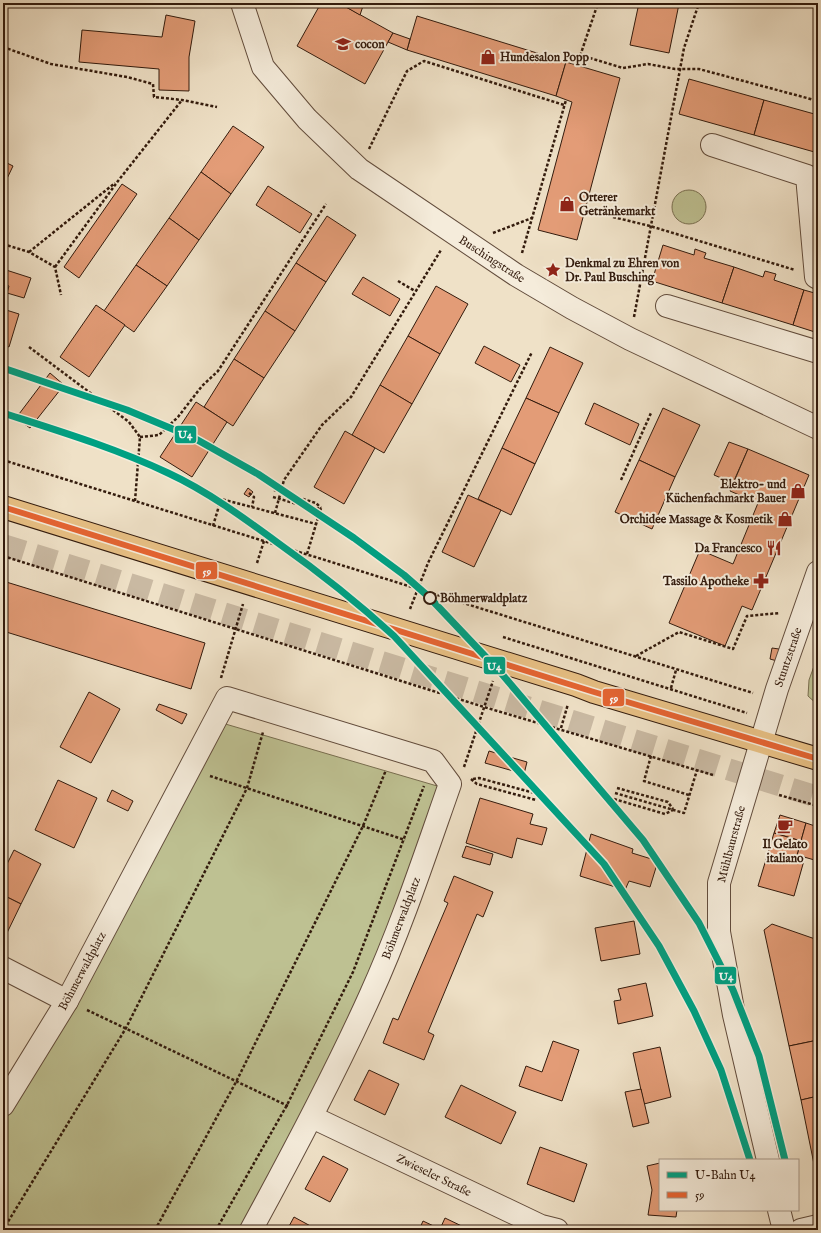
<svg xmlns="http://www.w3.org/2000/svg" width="821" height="1233" font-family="'IM FELL English',serif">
	<rect width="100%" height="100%" fill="#efe1c7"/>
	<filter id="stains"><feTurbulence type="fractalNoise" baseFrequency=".005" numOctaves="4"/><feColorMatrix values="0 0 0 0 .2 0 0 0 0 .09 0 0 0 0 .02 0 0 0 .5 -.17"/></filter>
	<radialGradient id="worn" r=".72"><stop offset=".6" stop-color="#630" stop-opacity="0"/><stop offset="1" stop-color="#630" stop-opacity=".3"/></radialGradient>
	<g fill="#bec192" stroke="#786e50">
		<circle cx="689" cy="207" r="17"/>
		<polygon points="818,655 818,705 808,696 809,680"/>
		<polygon points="222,723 444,788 371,981 306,1115 240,1230 3,1230 3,1118 73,1004"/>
	</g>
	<g fill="#e39c77" stroke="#331b0d">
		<polygon points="321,3 339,3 393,33 365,84 297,46"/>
		<polygon points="339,3 364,3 360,15"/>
		<polygon points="639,3 679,4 669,53 630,45"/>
		<polygon points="166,15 195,21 189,57 189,91 159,90 159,69 79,62 82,30 162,37"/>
		<polygon points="417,16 566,62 556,96 407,50"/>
		<polygon points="393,33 410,39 407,50 388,42"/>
		<polygon points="566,62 620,78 577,240 538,230 572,102 556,96"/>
		<polygon points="689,79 764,100 754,135 679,114"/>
		<polygon points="764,100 818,115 818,153 754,135"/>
		<polygon points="233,126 264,147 231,194 201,172"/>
		<polygon points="3,161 13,166 3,187"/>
		<polygon points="201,172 231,194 199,240 169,218"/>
		<polygon points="122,184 137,194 79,278 64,267"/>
		<polygon points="268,186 312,214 300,233 256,205"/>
		<polygon points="327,216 356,235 326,282 296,263"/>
		<polygon points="169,218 199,240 167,286 136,265"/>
		<polygon points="663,245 694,255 695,249 706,253 704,258 734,267 722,303 652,281"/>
		<polygon points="296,263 326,282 295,331 265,311"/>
		<polygon points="136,265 167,286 134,332 104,311"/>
		<polygon points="734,267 763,277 765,271 776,274 774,280 804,290 793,325 722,303"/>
		<polygon points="3,269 31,278 24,298 7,293 9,286 3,284"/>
		<polygon points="363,277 400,299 390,316 352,294"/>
		<polygon points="436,286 468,304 440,354 408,336"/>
		<polygon points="804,290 818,294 818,333 793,325"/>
		<polygon points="96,305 125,325 89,377 60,357"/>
		<polygon points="3,309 19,314 9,347 3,345"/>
		<polygon points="265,311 295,331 264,378 234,359"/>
		<polygon points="408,336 440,354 412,404 380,385"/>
		<polygon points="484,346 520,365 511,382 475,363"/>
		<polygon points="550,347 583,363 559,413 526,398"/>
		<polygon points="234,359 264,378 233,426 204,407"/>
		<polygon points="50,373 64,385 30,428 16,418"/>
		<polygon points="380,385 412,404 384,453 352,435"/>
		<polygon points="526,398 559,413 535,464 502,448"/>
		<polygon points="196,402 227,422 192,477 160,457"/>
		<polygon points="594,403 639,424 630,445 585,424"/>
		<polygon points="663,408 700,425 675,477 639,460"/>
		<polygon points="345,431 375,448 344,504 314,487"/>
		<polygon points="729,442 748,449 733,483 714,475"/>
		<polygon points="502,448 535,464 511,515 478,499"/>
		<polygon points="748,449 809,475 752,610 742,606 725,646 669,623 700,550 733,564 758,503 730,491"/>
		<polygon points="639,460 675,477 652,529 615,512"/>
		<polygon points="248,488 253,492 249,497 244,494"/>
		<polygon points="468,495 501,510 474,567 442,552"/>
		<polygon points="3,581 205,643 191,689 3,631"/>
		<polygon points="772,648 779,649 777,661 770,659"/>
		<polygon points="89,692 120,709 91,763 60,747"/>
		<polygon points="159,704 187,714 182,724 156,710"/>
		<polygon points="489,751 527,762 524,774 485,763"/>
		<polygon points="58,780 97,798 74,848 35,830"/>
		<polygon points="112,790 133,801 128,811 107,801"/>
		<polygon points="480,798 533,814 530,824 547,828 542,845 517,838 512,858 466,843"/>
		<polygon points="780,815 806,823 801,841 774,833"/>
		<polygon points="806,823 818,827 818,861 797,855"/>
		<polygon points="774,833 801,841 797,855 805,857 794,896 758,886"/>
		<polygon points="591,834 633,849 632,853 658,861 650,887 629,881 625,890 580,876"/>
		<polygon points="466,846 493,854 490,865 462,857"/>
		<polygon points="14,850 41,864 21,904 3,895 3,872"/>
		<polygon points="454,876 493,892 483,917 477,914 428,1032 434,1035 424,1060 383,1043 393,1018 398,1020 448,903 444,901"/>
		<polygon points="3,895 21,904 6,935 3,933"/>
		<polygon points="634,921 640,954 601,961 595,928"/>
		<polygon points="772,924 818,940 818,1040 789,1046 764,930"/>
		<polygon points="646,983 653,1016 618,1024 614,1001 621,1000 618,989"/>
		<polygon points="818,1040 818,1096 801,1100 789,1046"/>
		<polygon points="553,1041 579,1050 562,1101 519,1086 526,1066 542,1072"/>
		<polygon points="660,1047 671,1097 644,1104 633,1053"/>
		<polygon points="369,1070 399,1084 385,1115 354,1100"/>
		<polygon points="461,1085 516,1112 501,1144 445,1117"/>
		<polygon points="641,1089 649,1123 633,1127 625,1092"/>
		<polygon points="818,1096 818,1184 801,1100"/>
		<polygon points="540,1147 587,1164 574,1202 527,1184"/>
		<polygon points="323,1156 348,1169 330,1202 305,1189"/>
		<polygon points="660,1163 660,1210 677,1210 676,1217 648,1215 652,1190 647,1166"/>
		<polygon points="294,1217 316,1229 316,1230 287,1230"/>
		<polygon points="445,1218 470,1230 419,1230 423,1221 440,1229"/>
	</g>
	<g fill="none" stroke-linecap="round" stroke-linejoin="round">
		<polyline stroke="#c9b9a2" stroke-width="22" stroke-dasharray="22 11" stroke-linecap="butt" points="3,545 818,797"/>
		<defs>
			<g id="minor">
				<polyline points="242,3 263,67 307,119 359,169 516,275 572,308 630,339 818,428"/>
				<polyline points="712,145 807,176 816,277 818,278"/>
				<polyline points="667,306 818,352"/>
				<polyline points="3,968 67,1001"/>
				<path d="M3 1105 67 1001 227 698 433 761 450 784C425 855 401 928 370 996 334 1076 293 1153 251 1230"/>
				<polyline points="312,1117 541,1226 557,1230"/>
				<polyline points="768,1160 734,1015 719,932 719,883 777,689 818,572"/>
				<polyline points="779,1210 784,1230"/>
				<polyline points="801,1230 818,1226"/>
			</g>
			<polyline id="major" points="3,507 576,685 594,692 818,759"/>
		</defs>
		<use href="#minor" stroke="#624c3c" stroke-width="24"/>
		<use href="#major" stroke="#331b0d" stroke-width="24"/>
		<g stroke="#331b0d" stroke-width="2.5" stroke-dasharray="3 2" stroke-linecap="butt">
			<polyline points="3,47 51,64 127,77 153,84 154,97 182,100 217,107"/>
			<polyline points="580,55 623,68 648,64 675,69 699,69 818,101"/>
			<polyline points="577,65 598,3"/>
			<polyline points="369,149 407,71 424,61 564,105"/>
			<polyline points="613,217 650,226 795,270"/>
			<polyline points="493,233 532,218"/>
			<polyline points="3,244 29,252 55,267 61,295"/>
			<polyline points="29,252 115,183"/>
			<polyline points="522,253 566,100"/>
			<polyline points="55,267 118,181 182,100"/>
			<polyline points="398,281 415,291"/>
			<polyline points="634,317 684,48 699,3"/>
			<polyline points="29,347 129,422 140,437 135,501"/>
			<polyline points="3,425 7,381"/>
			<polyline points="140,437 159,435 178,417 202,386 218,371 326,204"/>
			<polyline points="3,460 753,693"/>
			<polyline points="621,480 651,413"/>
			<polyline points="274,490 316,503 321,508"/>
			<polyline points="249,493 254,497 252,507"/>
			<polyline points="273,497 314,509 320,508"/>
			<polyline points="275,513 284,480 322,425 351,397 441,250"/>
			<polyline points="213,526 221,499 316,524"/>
			<polyline points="307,554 321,508"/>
			<polyline points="3,556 484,707 713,775"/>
			<polyline points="257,563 264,541"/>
			<polyline points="410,609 428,563 532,352"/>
			<polyline points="503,637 747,713"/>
			<polyline points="636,656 679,632 733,649 747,616 780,613"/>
			<polyline points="221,678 243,604"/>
			<polyline points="671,688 676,670"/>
			<polyline points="561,728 568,704"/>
			<polyline points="651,756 644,781 689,795"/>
			<polyline points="464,767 493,681"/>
			<polyline points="210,776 405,840"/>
			<polyline points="471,779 477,784 536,800"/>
			<polyline points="473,779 479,778 538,794"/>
			<polyline points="617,788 668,802 673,809"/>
			<polyline points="615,793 684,813 697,770"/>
			<polyline points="779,795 818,806"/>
			<polyline points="614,799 665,814 673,810"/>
			<polyline points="817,907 818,903"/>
			<polyline points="87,1010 288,1106"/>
			<polyline points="3,1230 126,1028 247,788 263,732"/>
			<polyline points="155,1230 236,1082 363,826 386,770"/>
			<polyline points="216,1230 287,1105 353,972 424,786"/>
		</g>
		<use href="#minor" stroke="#f5ecdb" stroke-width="22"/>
		<use href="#major" stroke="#e8c084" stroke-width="22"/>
		<defs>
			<polyline id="bus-1" points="3,507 594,692 818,759"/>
		</defs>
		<use href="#bus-1" stroke="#f5ecdb" stroke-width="9"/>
		<use href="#bus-1" stroke="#e66432" stroke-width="6"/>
		<defs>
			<g id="metro-1">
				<polyline points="3,368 127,410 194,438 258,474 354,538 404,575 429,597 501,673 643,840 699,923 733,990 759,1056 785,1160"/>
				<path d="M3 413C59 431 115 448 168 473 207 491 244 518 278 543 319 572 357 602 394 636L604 864 659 946 694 1011 721 1070 750 1160"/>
			</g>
		</defs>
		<use href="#metro-1" stroke="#f5ecdb" stroke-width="10"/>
		<use href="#metro-1" stroke="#00a082" stroke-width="7"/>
	</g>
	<defs>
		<symbol id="school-bare" viewBox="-9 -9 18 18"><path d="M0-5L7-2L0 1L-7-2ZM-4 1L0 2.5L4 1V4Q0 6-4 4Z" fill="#8f2418" stroke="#f5ecdb" stroke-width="2.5" paint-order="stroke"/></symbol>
		<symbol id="shop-bare" viewBox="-9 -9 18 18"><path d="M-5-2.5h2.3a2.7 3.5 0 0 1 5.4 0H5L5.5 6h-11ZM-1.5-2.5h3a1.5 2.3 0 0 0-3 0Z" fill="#8f2418" stroke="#f5ecdb" stroke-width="2.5" paint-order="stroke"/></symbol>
		<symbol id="sight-bare" viewBox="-9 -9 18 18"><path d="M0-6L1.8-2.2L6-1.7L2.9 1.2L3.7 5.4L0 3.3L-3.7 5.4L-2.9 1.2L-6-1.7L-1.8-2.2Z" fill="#8f2418" stroke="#f5ecdb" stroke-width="2.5" paint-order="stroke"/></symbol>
		<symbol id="restaurant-bare" viewBox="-9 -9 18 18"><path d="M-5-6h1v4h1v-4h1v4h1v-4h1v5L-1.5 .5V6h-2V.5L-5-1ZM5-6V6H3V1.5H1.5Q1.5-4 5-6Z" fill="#8f2418" stroke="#f5ecdb" stroke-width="2.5" paint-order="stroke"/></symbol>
		<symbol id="pharmacy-bare" viewBox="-9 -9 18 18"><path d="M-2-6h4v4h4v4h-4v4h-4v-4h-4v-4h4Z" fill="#8f2418" stroke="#f5ecdb" stroke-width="2.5" paint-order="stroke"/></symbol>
		<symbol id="cafe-bare" viewBox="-9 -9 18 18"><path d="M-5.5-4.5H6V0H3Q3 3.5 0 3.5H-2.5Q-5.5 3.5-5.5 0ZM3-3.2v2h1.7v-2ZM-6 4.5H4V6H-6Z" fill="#8f2418" stroke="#f5ecdb" stroke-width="2.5" paint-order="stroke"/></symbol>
	</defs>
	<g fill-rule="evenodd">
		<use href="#school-bare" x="332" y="33" width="22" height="22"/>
		<use href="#shop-bare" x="477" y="46" width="22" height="22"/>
		<use href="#shop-bare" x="556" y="193" width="22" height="22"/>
		<use href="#sight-bare" x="542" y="259" width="22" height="22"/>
		<use href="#shop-bare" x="787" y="480" width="22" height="22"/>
		<use href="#shop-bare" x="774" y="508" width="22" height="22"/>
		<use href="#restaurant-bare" x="763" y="537" width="22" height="22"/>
		<use href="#pharmacy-bare" x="750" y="570" width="22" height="22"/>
		<use href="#cafe-bare" x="774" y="815" width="22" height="22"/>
	</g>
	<circle fill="#f5ecdb" stroke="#331b0d" stroke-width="2" cx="430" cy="598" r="6"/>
	<g text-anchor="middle" stroke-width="4" stroke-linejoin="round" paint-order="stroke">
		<g font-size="12" font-weight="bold" fill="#331b0d" stroke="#f5ecdb" text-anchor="start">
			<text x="355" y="48">cocon</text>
			<text x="500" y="61">Hundesalon Popp</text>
			<text x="579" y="201">Orterer<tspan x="579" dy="14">Getränkemarkt</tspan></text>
			<text x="565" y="267">Denkmal zu Ehren von<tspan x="565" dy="14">Dr. Paul Busching</tspan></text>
			<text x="786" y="488" text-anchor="end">Elektro- und<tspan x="786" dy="14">Küchenfachmarkt Bauer</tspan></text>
			<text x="773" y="523" text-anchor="end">Orchidee Massage &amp; Kosmetik</text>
			<text x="762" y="552" text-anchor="end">Da Francesco</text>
			<text x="749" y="585" text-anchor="end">Tassilo Apotheke</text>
			<text x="785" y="848" text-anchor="middle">Il Gelato<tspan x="785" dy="14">italiano</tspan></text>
		</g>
		<g font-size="12" fill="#331b0d" stroke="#f5ecdb">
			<text transform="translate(492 259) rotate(33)" y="4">Buschingstraße</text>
			<text transform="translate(788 657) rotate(-71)" y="4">Stuntzstraße</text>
			<text transform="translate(731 844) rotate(-75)" y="4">Mühlbaurstraße</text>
			<text transform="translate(401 918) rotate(-69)" y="4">Böhmerwaldplatz</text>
			<text transform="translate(82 971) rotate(-62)" y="4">Böhmerwaldplatz</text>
			<text transform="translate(434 1175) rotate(26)" y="4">Zwieseler Straße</text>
		</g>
		<g font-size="12" font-weight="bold" fill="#331b0d" stroke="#f5ecdb" text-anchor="start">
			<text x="440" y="602">Böhmerwaldplatz</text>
		</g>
	</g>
	<g stroke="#f5ecdb" stroke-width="1.5">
		<rect x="174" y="425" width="23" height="19" rx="4" fill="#00a082"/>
		<rect x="195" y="561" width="23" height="19" rx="4" fill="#e66432"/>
		<rect x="483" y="656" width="23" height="19" rx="4" fill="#00a082"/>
		<rect x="602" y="688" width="23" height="19" rx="4" fill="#e66432"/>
		<rect x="714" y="966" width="23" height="19" rx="4" fill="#00a082"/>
	</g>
	<g font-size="11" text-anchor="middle" font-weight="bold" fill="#fff">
		<text x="185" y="438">U4</text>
		<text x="207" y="575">59</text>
		<text x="494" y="670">U4</text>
		<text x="614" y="702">59</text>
		<text x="726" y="980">U4</text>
	</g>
	<rect width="821" height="1233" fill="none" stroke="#efe1c7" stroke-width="16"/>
	<rect x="4" y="4" width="813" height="1225" fill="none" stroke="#331b0d" stroke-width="2"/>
	<rect x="8" y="8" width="805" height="1217" fill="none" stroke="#331b0d"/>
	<rect x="659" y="1159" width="140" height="52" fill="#f5ecdb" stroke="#a79889"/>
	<rect x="667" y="1172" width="20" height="6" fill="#00a082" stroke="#a79889"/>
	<text x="695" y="1179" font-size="12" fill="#331b0d">U-Bahn U4</text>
	<rect x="667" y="1192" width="20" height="6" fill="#e66432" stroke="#a79889"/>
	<text x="695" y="1199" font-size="12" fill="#331b0d">59</text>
	<rect width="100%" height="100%" filter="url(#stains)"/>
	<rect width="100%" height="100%" fill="url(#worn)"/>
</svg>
